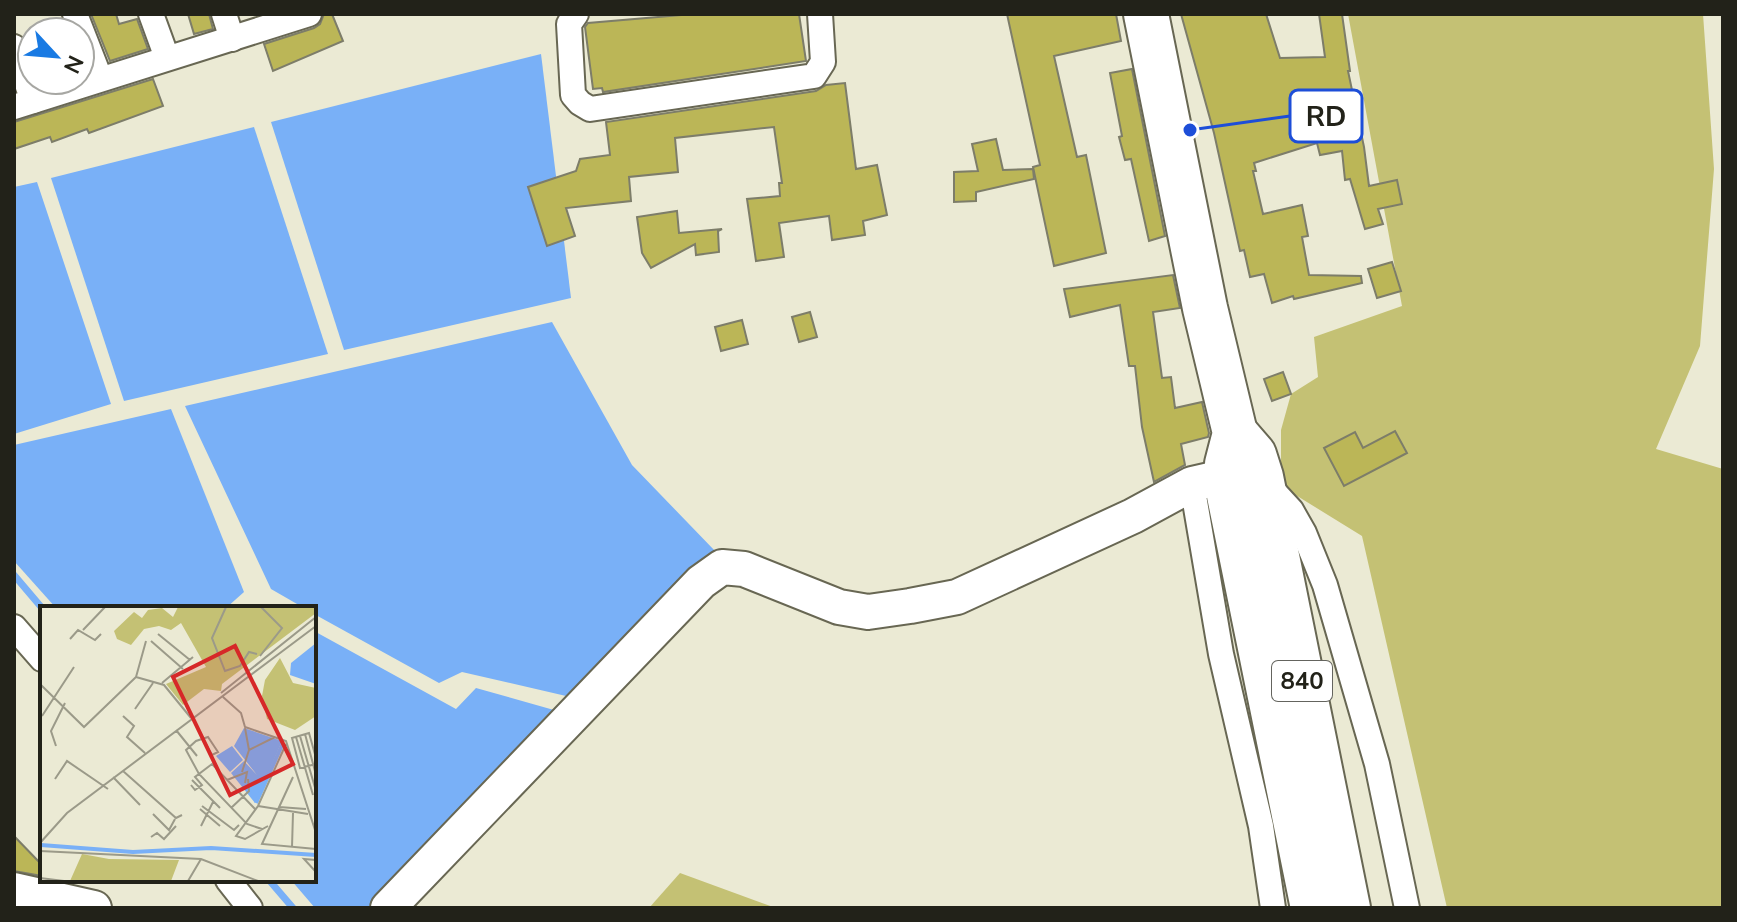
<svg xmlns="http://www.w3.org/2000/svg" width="1737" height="922" font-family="'Nunito Sans',sans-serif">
	<rect width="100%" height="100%" fill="#ebead4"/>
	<g fill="#c4c174">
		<polygon points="1348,14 1703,14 1714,169 1700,346 1656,449 1723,469 1723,908 1447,908 1362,536 1281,486 1281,430 1291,394 1318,377 1314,337 1402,306"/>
		<polygon points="680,873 776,908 649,908"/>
	</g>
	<g fill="#79b0f7">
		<polygon points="541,54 571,298 344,350 271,122"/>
		<polygon points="254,127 328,354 124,401 51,178"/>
		<polygon points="37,182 111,404 14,434 14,187"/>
		<polygon points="552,322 632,465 716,552 579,699 462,672 439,683 314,614 314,608 304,608 271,589 185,406"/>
		<polygon points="171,409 244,592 226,608 56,608 14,561 14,445"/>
		<polygon points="314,631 456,709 476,688 568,714 388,893 366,908 315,908 291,880 314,880"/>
	</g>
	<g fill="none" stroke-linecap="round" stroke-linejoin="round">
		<g stroke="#79b0f7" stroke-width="7">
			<polyline points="14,575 42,608"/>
			<polyline points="269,880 293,908"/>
		</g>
	</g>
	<g fill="#bbb657" stroke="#7d7d69" stroke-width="2">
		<polygon points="91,14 116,14 119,24 137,19 148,49 110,61"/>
		<polygon points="188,14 209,14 213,29 194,34"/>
		<polygon points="324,14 332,14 343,41 273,71 264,44 314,28 320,24"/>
		<polygon points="693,14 799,14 806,61 603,92 602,88 593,89 585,27 588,23"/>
		<polygon points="1007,14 1116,14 1121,41 1054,56 1077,157 1086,155 1106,253 1054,266 1033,167 1040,165"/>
		<polygon points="1181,14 1266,14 1280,58 1325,57 1319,14 1342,14 1350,71 1348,71 1364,147 1369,186 1397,180 1402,204 1378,209 1383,224 1365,229 1350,179 1345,180 1342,151 1320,155 1317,143 1254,163 1256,171 1253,171 1263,214 1302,205 1308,236 1302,237 1309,275 1361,276 1362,283 1294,299 1293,296 1272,303 1264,274 1250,277 1244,250 1240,251 1214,133"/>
		<polygon points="1132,69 1165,236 1149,241 1131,159 1125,160 1119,137 1122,136 1110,73"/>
		<polygon points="153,79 163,106 89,133 87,129 52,142 50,137 14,149 14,122"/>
		<polygon points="845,83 856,169 877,165 887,215 863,221 865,235 832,240 829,216 779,223 784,257 756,261 747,199 780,196 779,183 782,183 774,127 675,138 678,172 629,177 631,201 566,208 575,236 547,246 528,187 576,171 580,159 610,155 606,122 816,91 826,85"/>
		<polygon points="996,139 1003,170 1033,169 1034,179 976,192 976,201 954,202 954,172 978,171 972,144"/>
		<polygon points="677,211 679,233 722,229 718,231 719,252 696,255 695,244 651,268 642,253 637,217"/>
		<polygon points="1392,262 1401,291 1377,298 1368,269"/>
		<polygon points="1173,275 1180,308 1153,312 1162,378 1171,377 1175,408 1202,402 1209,433 1208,437 1181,444 1185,465 1154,482 1142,427 1135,366 1129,366 1120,305 1070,317 1064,289"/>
		<polygon points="810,312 817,337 799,342 792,317"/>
		<polygon points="742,320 748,344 721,351 715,327"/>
		<polygon points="1283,372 1291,394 1272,401 1264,379"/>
		<polygon points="1395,431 1407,453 1344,486 1324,448 1355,432 1363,448"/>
		<polygon points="14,836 42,865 42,876 14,871"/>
	</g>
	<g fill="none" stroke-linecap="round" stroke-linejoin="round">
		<defs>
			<g id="street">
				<polyline points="75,14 100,78"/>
				<polyline points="151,14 167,58"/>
				<polyline points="224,14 232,39"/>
				<polyline points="576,14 569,24 573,95 580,103 590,109 814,76 823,62 820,14"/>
				<polyline points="14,47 33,101"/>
				<polyline points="14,107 309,14"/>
				<polyline points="1192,484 1221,654 1261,826 1273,908"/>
				<polyline points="1268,485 1291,510 1304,533 1325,585 1377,764 1407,908"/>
				<polyline points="14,627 42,659"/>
				<polyline points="228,880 250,908"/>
			</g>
			<g id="secondary">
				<polyline points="14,890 94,908"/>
				<polyline points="388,908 701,582 722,567 744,569 839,607 868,612 910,606 957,597 1133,516 1192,484 1227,476"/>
			</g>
			<g id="highway">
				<polyline points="1146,14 1205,308 1235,433 1227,464 1229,495 1313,908"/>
				<polyline points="1235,433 1254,455 1261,477 1348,908"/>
			</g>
		</defs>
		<use href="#street" stroke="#686753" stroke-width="28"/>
		<use href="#secondary" stroke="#686753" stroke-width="38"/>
		<use href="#highway" stroke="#686753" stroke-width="48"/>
		<use href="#street" stroke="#fff" stroke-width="24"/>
		<use href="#secondary" stroke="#fff" stroke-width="34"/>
		<use href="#highway" stroke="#fff" stroke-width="44"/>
	</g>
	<g text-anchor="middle" stroke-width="6" stroke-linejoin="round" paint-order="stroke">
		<rect fill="#fff" stroke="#64645e" stroke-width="2" x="1272" y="661" width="60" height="40" rx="6"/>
		<g font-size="24" font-weight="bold" fill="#222219">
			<text x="1302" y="689">840</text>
		</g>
	</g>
	<g transform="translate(40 606)">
		<rect width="276" height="276" fill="#ebead4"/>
		<path d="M138 1H276V7L182 78 181 85 164 83 143 99 126 78 166 61 141 17 131 24 119 20 104 23 91 39 77 33 74 25 94 6 102 12 108 4 122 2 133 11ZM240 52 253 77 276 82V110L255 124 227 113 222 90 225 74ZM42 248 69 253 139 254 131 275H30Z" fill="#c4c174"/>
		<path d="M276 37V78L250 69 251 57ZM204 122 242 135 215 197 191 167 204 155 217 169 194 140ZM192 140 203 154 190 166 176 150Z" fill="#79b0f7"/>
		<path fill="none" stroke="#79b0f7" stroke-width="4" d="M216 197 243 137M1 239 93 246 171 242 276 249"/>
		<path fill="none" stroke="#9b9a89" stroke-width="2" d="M186 1 172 32 185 65 200 60 209 46 217 48M43 24 65 1M118 28 150 54M30 33 38 24 55 34 61 28M111 35 143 63M220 50 242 22 221 1M96 71 124 79 151 112M96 71 106 35M122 77 153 51M0 78 44 121 96 71M181 87 276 11M183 91 201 107 205 121 246 135 276 227M95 103 113 77M2 110 34 61M83 110 94 120 87 131 105 147M136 124 157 150M265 128 276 169M260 130 276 185M256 131 273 189M163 133 172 149 178 146 168 131 156 135 146 144 159 168 207 218 222 223M16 140 11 125 25 97M209 144 235 131M276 152 269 127 252 132 260 162 276 158M83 165 136 212 142 209M202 166 209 144 205 122M73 171 100 199M253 171 222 238 276 243M15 173 27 155 68 183M152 174 180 202M187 174 207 166 205 177M151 179 155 184 162 179 155 171 172 158 215 203M162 200 194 224 199 219M218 200 268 208M239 201 266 203M191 202 209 185 208 173M160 203 180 220M113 208 129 224 135 213M161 220 173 196M228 220 205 233 196 230 218 200 246 138M111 231 117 227 124 233 136 220M0 237 27 207 276 20M252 241 253 207M0 245 161 253 218 275M276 254 264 253 276 266M0 272 24 275M148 275 161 253"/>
		<path fill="#d62828" fill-opacity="0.15" stroke="#d62828" stroke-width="4" d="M195 40 253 158 190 189 133 71Z"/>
		<rect width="276" height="276" fill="none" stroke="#222219" stroke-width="4"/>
	</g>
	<path fill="none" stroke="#1d4ed8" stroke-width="3" d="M1190 130L1290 116"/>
	<circle fill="#1d4ed8" stroke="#fff" stroke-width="3" cx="1190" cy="130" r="8"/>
	<rect fill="#fff" stroke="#1d4ed8" stroke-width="3" x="1290" y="90" width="72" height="52" rx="8"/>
	<g font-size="28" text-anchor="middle" font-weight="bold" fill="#222219">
		<text x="1326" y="126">RD</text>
	</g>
	<rect width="1737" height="922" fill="none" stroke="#222219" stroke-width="32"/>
	<g transform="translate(56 56) rotate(116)"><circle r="38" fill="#ffffff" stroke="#a7a7a3" stroke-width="2"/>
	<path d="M0-6L14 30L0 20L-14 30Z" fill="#197ae3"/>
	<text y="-12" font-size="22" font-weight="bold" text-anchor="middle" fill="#222219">N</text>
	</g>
</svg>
